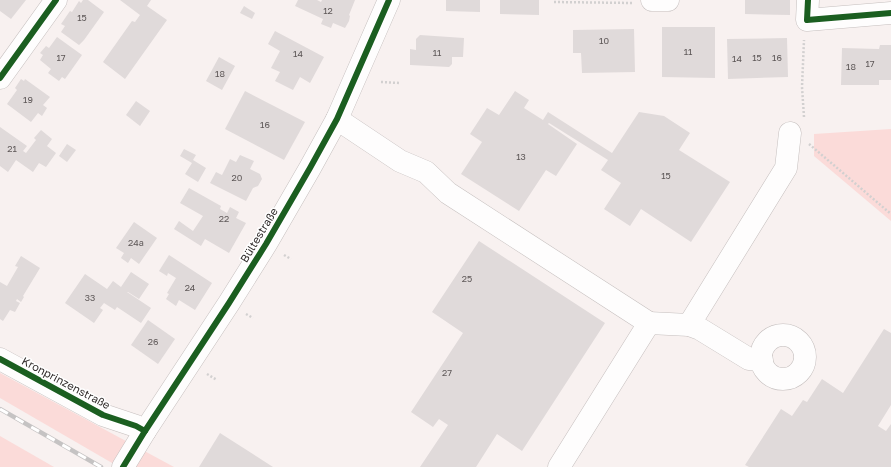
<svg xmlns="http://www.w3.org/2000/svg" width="891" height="467" font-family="'Golos Text',sans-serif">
	<rect width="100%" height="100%" fill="#f8f1f0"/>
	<g fill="#fbdbd9">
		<polygon points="891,129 891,221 814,156 814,134"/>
		<polygon points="0,373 174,467 119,467 0,398"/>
		<polygon points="0,436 54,467 0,467"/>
	</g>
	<g fill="#e0dada">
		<polygon points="0,0 26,0 11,19 0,11"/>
		<polygon points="83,0 88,0 104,12 84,40 79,45 61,32 65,26 61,24 70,11 72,12 79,1 81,3"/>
		<polygon points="120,0 151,0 147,6 167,20 125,79 103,62 132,21 135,22 140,15"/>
		<polygon points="298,0 317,0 321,2 322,0 355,0 349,15 350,16 349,21 345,28 333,23 331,28 321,24 323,19 295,6"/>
		<polygon points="446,0 480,0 480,12 446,11"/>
		<polygon points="500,0 539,0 539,15 500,14"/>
		<polygon points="745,0 790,0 790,15 745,14"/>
		<polygon points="244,6 255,13 252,19 240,13"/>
		<polygon points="662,27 715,27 715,78 662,77"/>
		<polygon points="634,29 635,72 582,73 581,53 573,53 573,30"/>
		<polygon points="275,31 324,57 310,83 300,77 293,90 275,81 280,72 271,68 280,51 268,44"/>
		<polygon points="420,35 464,38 463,57 452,57 452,64 449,67 410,65 410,49 416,50 416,39"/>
		<polygon points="57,37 82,55 65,79 62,77 59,81 48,73 51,69 40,60 43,55 40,53 46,46 49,48"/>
		<polygon points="787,38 788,77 728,79 727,39"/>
		<polygon points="880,45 891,45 891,80 879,80 879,85 841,85 842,48 879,49"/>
		<polygon points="219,57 235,66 222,90 206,81"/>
		<polygon points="21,79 24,81 25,79 50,97 43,105 47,108 42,116 38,113 31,122 7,104 17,90 15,88"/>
		<polygon points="245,91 305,122 284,160 225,129"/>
		<polygon points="515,91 529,100 524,108 543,120 548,112 612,153 639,112 664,116 690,133 679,150 730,182 691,242 641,209 630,226 604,209 621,183 601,170 608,160 549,123 548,124 577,144 556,176 546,170 519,211 461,174 482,142 470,134 487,108 499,115"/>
		<polygon points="136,101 150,111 140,126 126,115"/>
		<polygon points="0,127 27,146 23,151 26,153 36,140 34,138 41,130 52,139 47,146 56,153 46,167 39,163 33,172 16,160 8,172 0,166"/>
		<polygon points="67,144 76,150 67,162 59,156"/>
		<polygon points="184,149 196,155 193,160 206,168 198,182 185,174 192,163 180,156"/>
		<polygon points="240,155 254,161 250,169 260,174 262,179 258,186 253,188 246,201 210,183 216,172 222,175 230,159 236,162"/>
		<polygon points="189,188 221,206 220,209 227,213 230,207 239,212 236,218 246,223 229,253 205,239 201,246 174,229 179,221 193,231 203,216 180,203"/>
		<polygon points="134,222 157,238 139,264 131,258 128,263 121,258 124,253 116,248"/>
		<polygon points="479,241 605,323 522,451 497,434 476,467 420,467 448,425 439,419 433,427 411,412 463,333 432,312"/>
		<polygon points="169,255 212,283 195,310 179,300 176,306 166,299 169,294 167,293 176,278 168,273 167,276 159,271"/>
		<polygon points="21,256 40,268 23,296 24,297 21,302 17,299 16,301 20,303 15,312 10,310 3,321 0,319 0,282 7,286 18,267 15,266"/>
		<polygon points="131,272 149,284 139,299 128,292 127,292 151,308 141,323 117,307 115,310 104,303 100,308 103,310 94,323 65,303 85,274 107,289 113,281 121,287"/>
		<polygon points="148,320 175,339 158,364 131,345"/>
		<polygon points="884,329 891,333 891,405 878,426 886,431 891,424 891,467 749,467 745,465 781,409 792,416 803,400 807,402 822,379 843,393"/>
		<polygon points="220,433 273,467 199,467"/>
	</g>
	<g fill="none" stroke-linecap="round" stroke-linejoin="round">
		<defs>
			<g id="minor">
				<polyline points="652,0 668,0"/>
				<polyline points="808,0 807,20 891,13"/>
				<polyline points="0,78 56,0"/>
				<polyline points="337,119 400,161 426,172 448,193 649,323 559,467"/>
				<polyline points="649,323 689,325 700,329 749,359 762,360"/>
				<polyline points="689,325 786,168 790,133"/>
				<circle cx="783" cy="357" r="22"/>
				<polyline points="0,359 103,415 136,426 145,431"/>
				<polyline points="123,467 145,431 229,303 266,244 310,168 337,119 389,0"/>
			</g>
		</defs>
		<use href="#minor" stroke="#c5bfbe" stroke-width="23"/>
		<g stroke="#d2d0d0" stroke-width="2.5" stroke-dasharray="2 2" stroke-linecap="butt">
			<polyline points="554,2 632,3"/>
			<polyline points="381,82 400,83"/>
			<polyline points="804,117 802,87 804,40"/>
			<polyline points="809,144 891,214"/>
			<polyline points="284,255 291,259"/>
			<polyline points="246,314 253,318"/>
			<polyline points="207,374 217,380"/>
		</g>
		<use href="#minor" stroke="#fefdfd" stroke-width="22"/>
		<defs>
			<polyline id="rail" points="0,409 101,467"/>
		</defs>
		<use href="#rail" stroke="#c5c3c3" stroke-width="4.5"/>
		<use href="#rail" stroke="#fff" stroke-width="3" stroke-dasharray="9" stroke-linecap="butt"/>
		<defs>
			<g id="cycleway">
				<polyline points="808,0 807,20 891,13"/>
				<polyline points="0,78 56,0"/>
				<polyline points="0,359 103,415 136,426 145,431"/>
				<polyline points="123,467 145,431 229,303 266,244 310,168 337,119 389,0"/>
			</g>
		</defs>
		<use href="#cycleway" stroke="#fff" stroke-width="8"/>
		<use href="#cycleway" stroke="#1b5e20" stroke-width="6"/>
	</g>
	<g text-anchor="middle" stroke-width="3" stroke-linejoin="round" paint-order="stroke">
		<g font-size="9" fill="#5e5858">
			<text x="328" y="14">12</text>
			<text x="82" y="21">15</text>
			<text x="604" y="44">10</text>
			<text x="688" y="55">11</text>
			<text x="437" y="56">11</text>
			<text x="298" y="57">14</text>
			<text x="61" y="61">17</text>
			<text x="757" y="61">15</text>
			<text x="777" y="61">16</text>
			<text x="737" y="62">14</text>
			<text x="870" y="67">17</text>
			<text x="851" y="70">18</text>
			<text x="220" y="77">18</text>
			<text x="28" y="103">19</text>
			<text x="265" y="128">16</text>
			<text x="12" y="152">21</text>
			<text x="521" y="160">13</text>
			<text x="666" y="179">15</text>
			<text x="237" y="181">20</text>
			<text x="224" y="222">22</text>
			<text x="136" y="246">24a</text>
			<text x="467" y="282">25</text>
			<text x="190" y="291">24</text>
			<text x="90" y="301">33</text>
			<text x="153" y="345">26</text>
			<text x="447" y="376">27</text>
		</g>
		<g font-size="11" fill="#312c2b" stroke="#fff">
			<text transform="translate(259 235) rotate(-59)" y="4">Bültestraße</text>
			<text transform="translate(66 383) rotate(28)" y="4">Kronprinzenstraße</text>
		</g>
	</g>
</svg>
